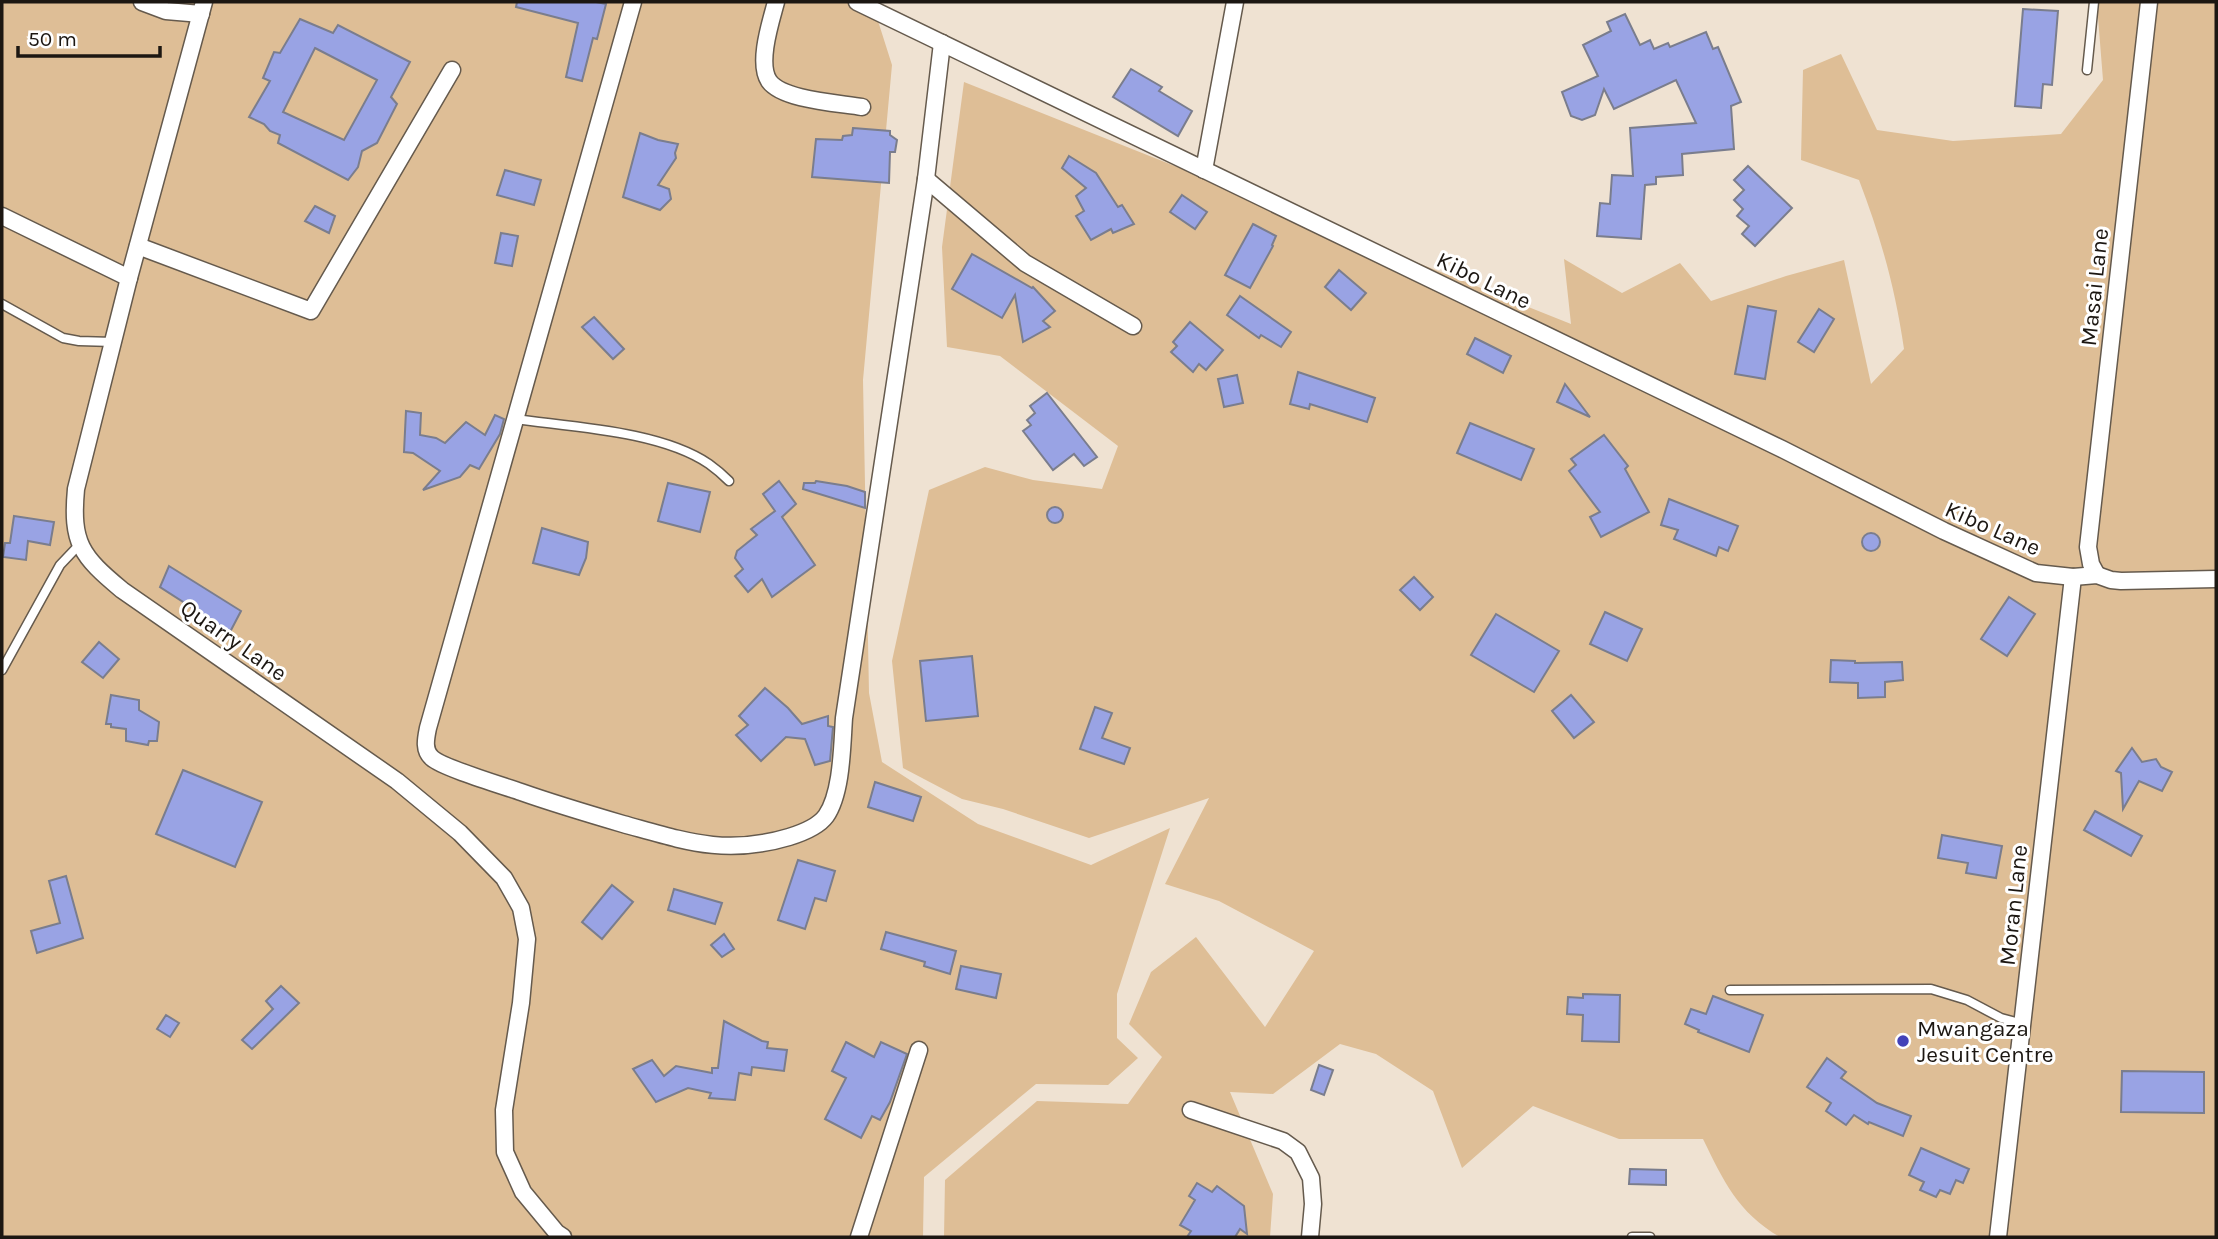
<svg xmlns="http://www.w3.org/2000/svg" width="2218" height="1239" font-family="Karla,sans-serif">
	<rect width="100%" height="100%" fill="#efe2d2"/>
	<g fill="#debe96">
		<polygon points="2,2 872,2 892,65 863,380 869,693 882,762 978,824 1091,865 1170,828 1117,994 1117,1038 1138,1058 1108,1085 1036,1084 924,1177 923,1237 2,1237"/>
		<path d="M2094 2H2216V1237H1780C1738 1213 1723 1180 1703 1139H1619L1533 1106 1462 1168 1433 1091 1376 1054 1340 1044 1273 1094 1230 1092 1273 1194 1270 1237H944L945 1180 1037 1101 1128 1104 1162 1057 1129 1024 1151 972 1196 937 1265 1027 1314 951 1219 901 1165 884 1209 798 1089 838 1003 809 962 799 903 768 892 661 929 490 985 467 1033 480 1102 489 1118 446 1000 356 947 347 942 247 964 82 1571 324 1564 259 1622 293 1680 263 1711 301 1786 276 1844 260 1871 384 1904 349C1895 287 1881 238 1859 180L1801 160 1803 70 1841 54 1877 130 1953 141 2061 134 2103 80 2097 5Z"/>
	</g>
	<g fill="#99a3e4" stroke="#7a7d8d" stroke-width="2" fill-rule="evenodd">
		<polygon points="517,2 596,2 606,4 597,39 593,38 582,81 566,77 578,23 516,7"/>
		<polygon points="2023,9 2058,11 2052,85 2043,84 2041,108 2015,106"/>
		<polygon points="1625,14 1640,45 1650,40 1654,49 1668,43 1670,47 1706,32 1713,49 1718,47 1741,102 1731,106 1734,149 1682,154 1683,175 1656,177 1656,184 1645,185 1641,239 1597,236 1600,203 1610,204 1612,175 1633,176 1630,128 1696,123 1676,80 1614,109 1604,89 1595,115 1582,120 1571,116 1562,92 1598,76 1583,45 1611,31 1607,22"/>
		<path d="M300 19 333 33 338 25 410 62 391 97 397 104 377 143 362 151 358 167 348 180 278 143 280 135 270 131 264 124 249 117 270 81 263 78 274 52 280 53ZM315 48 377 80 344 140 283 112Z"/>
		<polygon points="1131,69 1162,87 1159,91 1192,111 1178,136 1113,97"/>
		<polygon points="853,128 890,131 890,135 897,140 895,152 890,152 889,183 812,177 816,139 842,140 843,136 852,135"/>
		<polygon points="640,133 658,140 678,144 675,153 676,158 658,185 669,189 671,199 660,210 623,197"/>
		<polygon points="1069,156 1096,173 1118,207 1122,205 1134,224 1113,233 1111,229 1091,240 1076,216 1084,211 1076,196 1086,188 1062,168"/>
		<polygon points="1748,166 1792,208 1755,246 1742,234 1749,226 1737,216 1743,209 1734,200 1744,190 1734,180"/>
		<polygon points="505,170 541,180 534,205 497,195"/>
		<polygon points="1182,195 1207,212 1195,229 1170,212"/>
		<polygon points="315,206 335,216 329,233 305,221"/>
		<polygon points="1253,224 1276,236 1272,245 1273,246 1250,288 1225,275"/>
		<polygon points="501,233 518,236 512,266 495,263"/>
		<polygon points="972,254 1032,288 1033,287 1055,311 1043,321 1050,327 1023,342 1015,295 1002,318 952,289"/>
		<polygon points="1339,270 1366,293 1351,310 1325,287"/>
		<polygon points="1240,296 1291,332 1281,347 1261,335 1259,338 1227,315"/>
		<polygon points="1748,306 1776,311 1765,379 1735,374"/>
		<polygon points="1819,309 1834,319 1814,352 1798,342"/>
		<polygon points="594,317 624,349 613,359 582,327"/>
		<polygon points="1190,322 1223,350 1206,370 1199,364 1193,372 1171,352 1177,346 1173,342"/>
		<polygon points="1475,338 1511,356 1503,373 1467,354"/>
		<polygon points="1298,372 1375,398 1367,422 1310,404 1309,409 1290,404"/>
		<polygon points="1237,375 1243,403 1224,407 1218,379"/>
		<polygon points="1565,384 1590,417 1557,402"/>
		<polygon points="1047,393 1097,457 1084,466 1074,454 1053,470 1023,431 1031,425 1027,420 1035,413 1030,406"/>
		<polygon points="406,411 421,413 420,435 436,438 445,443 466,422 485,435 495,415 504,419 500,434 479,469 470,465 460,477 423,490 440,471 413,453 404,452"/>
		<polygon points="1470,423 1534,449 1521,480 1457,453"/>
		<polygon points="1604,435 1628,466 1625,469 1649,512 1601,537 1590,517 1600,512 1569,471 1576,465 1571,459"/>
		<polygon points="779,481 796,504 782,517 815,565 772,597 762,579 748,592 735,576 743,569 735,558 737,551 757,535 751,529 775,511 763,494"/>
		<polygon points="816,481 847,486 865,492 865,508 803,489 804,483 815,483"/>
		<polygon points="668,483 710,492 700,532 658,521"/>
		<polygon points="1669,499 1738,526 1728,551 1719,547 1716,556 1674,539 1678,530 1661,525"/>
		<circle cx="1055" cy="515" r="8"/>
		<polygon points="14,516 54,522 50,545 28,541 26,560 3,557 5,543 10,543"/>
		<polygon points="542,528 588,542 586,558 579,575 533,563"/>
		<circle cx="1871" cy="542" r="9"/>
		<polygon points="169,566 241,611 230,632 160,587"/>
		<polygon points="1414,577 1433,597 1420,610 1400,590"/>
		<polygon points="2009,597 2035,614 2007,656 1981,639"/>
		<polygon points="1605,612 1642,629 1627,661 1590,644"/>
		<polygon points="1496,614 1559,651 1534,692 1471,655"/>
		<polygon points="99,642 119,659 103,678 82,662"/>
		<polygon points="972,656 978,716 926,721 920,661"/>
		<polygon points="1831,660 1855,661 1855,663 1902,662 1903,680 1885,682 1885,697 1858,698 1858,683 1830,682"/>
		<polygon points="765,688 788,708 802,724 828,716 828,726 833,727 830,761 815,765 805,739 786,737 761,761 736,735 748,725 739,716"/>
		<polygon points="111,695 139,700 139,710 159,722 157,741 149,741 148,745 126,741 126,729 111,727 111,724 106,724"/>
		<polygon points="1571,695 1594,722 1574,738 1552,711"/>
		<polygon points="1095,707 1112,713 1102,738 1130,748 1124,764 1080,749"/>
		<polygon points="2132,748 2142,762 2156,759 2161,767 2172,772 2162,791 2139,781 2123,809 2121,773 2116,771"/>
		<polygon points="183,770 262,802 235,867 156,834"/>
		<polygon points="875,782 921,797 913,821 868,807"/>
		<polygon points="2095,811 2142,836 2131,856 2084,830"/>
		<polygon points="1942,835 2002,846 1996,878 1966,873 1968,863 1938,858"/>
		<polygon points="798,860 835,871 826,901 815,898 805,929 778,920"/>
		<polygon points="66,876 83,938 37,953 31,931 60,923 49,881"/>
		<polygon points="612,885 633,902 602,939 582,922"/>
		<polygon points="674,889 722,903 715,924 668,910"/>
		<polygon points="886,932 956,951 950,974 924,966 925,962 881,949"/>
		<polygon points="724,934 734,949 722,957 711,945"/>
		<polygon points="961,966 1001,974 996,998 956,989"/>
		<polygon points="281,986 299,1003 252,1049 242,1040 273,1009 266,1001"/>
		<polygon points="1583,994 1620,995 1619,1042 1582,1041 1583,1015 1567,1014 1568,997 1583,998"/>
		<polygon points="1713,996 1763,1015 1749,1052 1698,1032 1699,1030 1685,1024 1691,1009 1706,1014"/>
		<polygon points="166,1015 179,1023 170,1037 157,1029"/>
		<polygon points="724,1021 762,1041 768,1042 767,1048 787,1050 784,1071 752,1067 751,1075 739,1073 735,1100 709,1098 711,1093 688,1088 656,1102 633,1069 652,1060 664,1076 676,1066 712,1073 712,1068 718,1068"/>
		<polygon points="846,1042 874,1057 881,1042 907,1054 890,1102 880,1120 872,1116 861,1138 825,1119 846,1078 832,1071"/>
		<polygon points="1827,1058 1846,1072 1841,1078 1854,1087 1877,1103 1911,1116 1903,1136 1869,1122 1868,1124 1854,1115 1846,1125 1826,1111 1831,1103 1807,1087"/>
		<polygon points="1319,1065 1333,1070 1324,1095 1311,1090"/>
		<polygon points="2122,1071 2204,1072 2204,1113 2121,1112"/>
		<polygon points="1921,1148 1969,1169 1963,1183 1956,1180 1950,1194 1940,1190 1936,1197 1920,1190 1924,1182 1909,1175"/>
		<polygon points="1630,1169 1666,1170 1666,1185 1629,1184"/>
		<polygon points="1197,1183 1212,1192 1217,1186 1244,1206 1247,1234 1240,1229 1235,1237 1187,1237 1191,1231 1180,1225 1195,1200 1189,1196"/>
	</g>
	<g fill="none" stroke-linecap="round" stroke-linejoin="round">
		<defs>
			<g id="lane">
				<polyline points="2087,70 2094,2"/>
				<polyline points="2,304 63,338 79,341 113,342"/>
				<path d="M515 419C572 427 661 431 709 464 716 469 723 475 729 481"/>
				<polyline points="2,670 60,565 80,544"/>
				<polyline points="1730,990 1931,989 1967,1000 2001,1018 2023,1024"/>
				<polyline points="1632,1237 1650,1237"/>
			</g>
			<g id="street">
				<polyline points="142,2 166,11 201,14"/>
				<path d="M204 2 129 278 76 489C71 543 81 556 122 590L397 781 460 833 504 878 521 908 527 939 521 1003 504 1110 505 1152 523 1192 557 1233 563 1237"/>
				<path d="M633 2 428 728C426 738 423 750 432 758 443 768 504 786 521 792 555 804 589 814 623 824 685 841 725 856 789 837 802 833 818 827 826 816 842 793 842 746 844 718L926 179 942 43"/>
				<path d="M776 2C771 21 757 63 769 81 782 100 839 103 862 107"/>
				<polyline points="857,2 1782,449 1944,531 2036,573 2073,577 2097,575 2111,580 2121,581 2216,579"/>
				<polyline points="1204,170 1235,2"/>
				<polyline points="926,179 1025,263 1133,326"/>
				<polyline points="2,216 129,278"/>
				<polyline points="138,246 311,311 452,70"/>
				<polyline points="2097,575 2091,564 2088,547 2149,2"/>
				<polyline points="1191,1110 1283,1141 1298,1152 1311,1178 1313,1204 1310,1237"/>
				<polyline points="859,1237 919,1050"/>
				<polyline points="1998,1237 2073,577"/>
			</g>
		</defs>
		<use href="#lane" stroke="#655a4d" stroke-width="11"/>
		<use href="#street" stroke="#655a4d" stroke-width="19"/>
		<use href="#lane" stroke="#fff" stroke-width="8"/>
		<use href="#street" stroke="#fff" stroke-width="16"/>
	</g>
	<circle fill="#4342b8" stroke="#fff" stroke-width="2.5" cx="1903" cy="1041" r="7"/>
	<g text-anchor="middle" stroke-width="6" stroke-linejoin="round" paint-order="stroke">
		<g font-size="23" fill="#1c1712" stroke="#fff">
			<text transform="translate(1484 280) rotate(26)" y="8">Kibo Lane</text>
			<text transform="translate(2094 287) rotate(-84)" y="8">Masai Lane</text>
			<text transform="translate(1993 528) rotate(24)" y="8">Kibo Lane</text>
			<text transform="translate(234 640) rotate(35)" y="8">Quarry Lane</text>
			<text transform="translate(2013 905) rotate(-84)" y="8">Moran Lane</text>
		</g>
		<g font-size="23" fill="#1c1712" stroke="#fff" text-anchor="start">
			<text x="1917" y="1036">Mwangaza<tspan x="1917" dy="26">Jesuit Centre</tspan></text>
		</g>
	</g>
	<rect width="2218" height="1239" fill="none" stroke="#1c1712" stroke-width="7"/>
	<path d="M18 46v10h142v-10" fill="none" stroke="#1c1712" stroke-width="3.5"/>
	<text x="28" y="46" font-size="21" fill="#1c1712" stroke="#ffffff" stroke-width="5" paint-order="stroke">50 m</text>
</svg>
